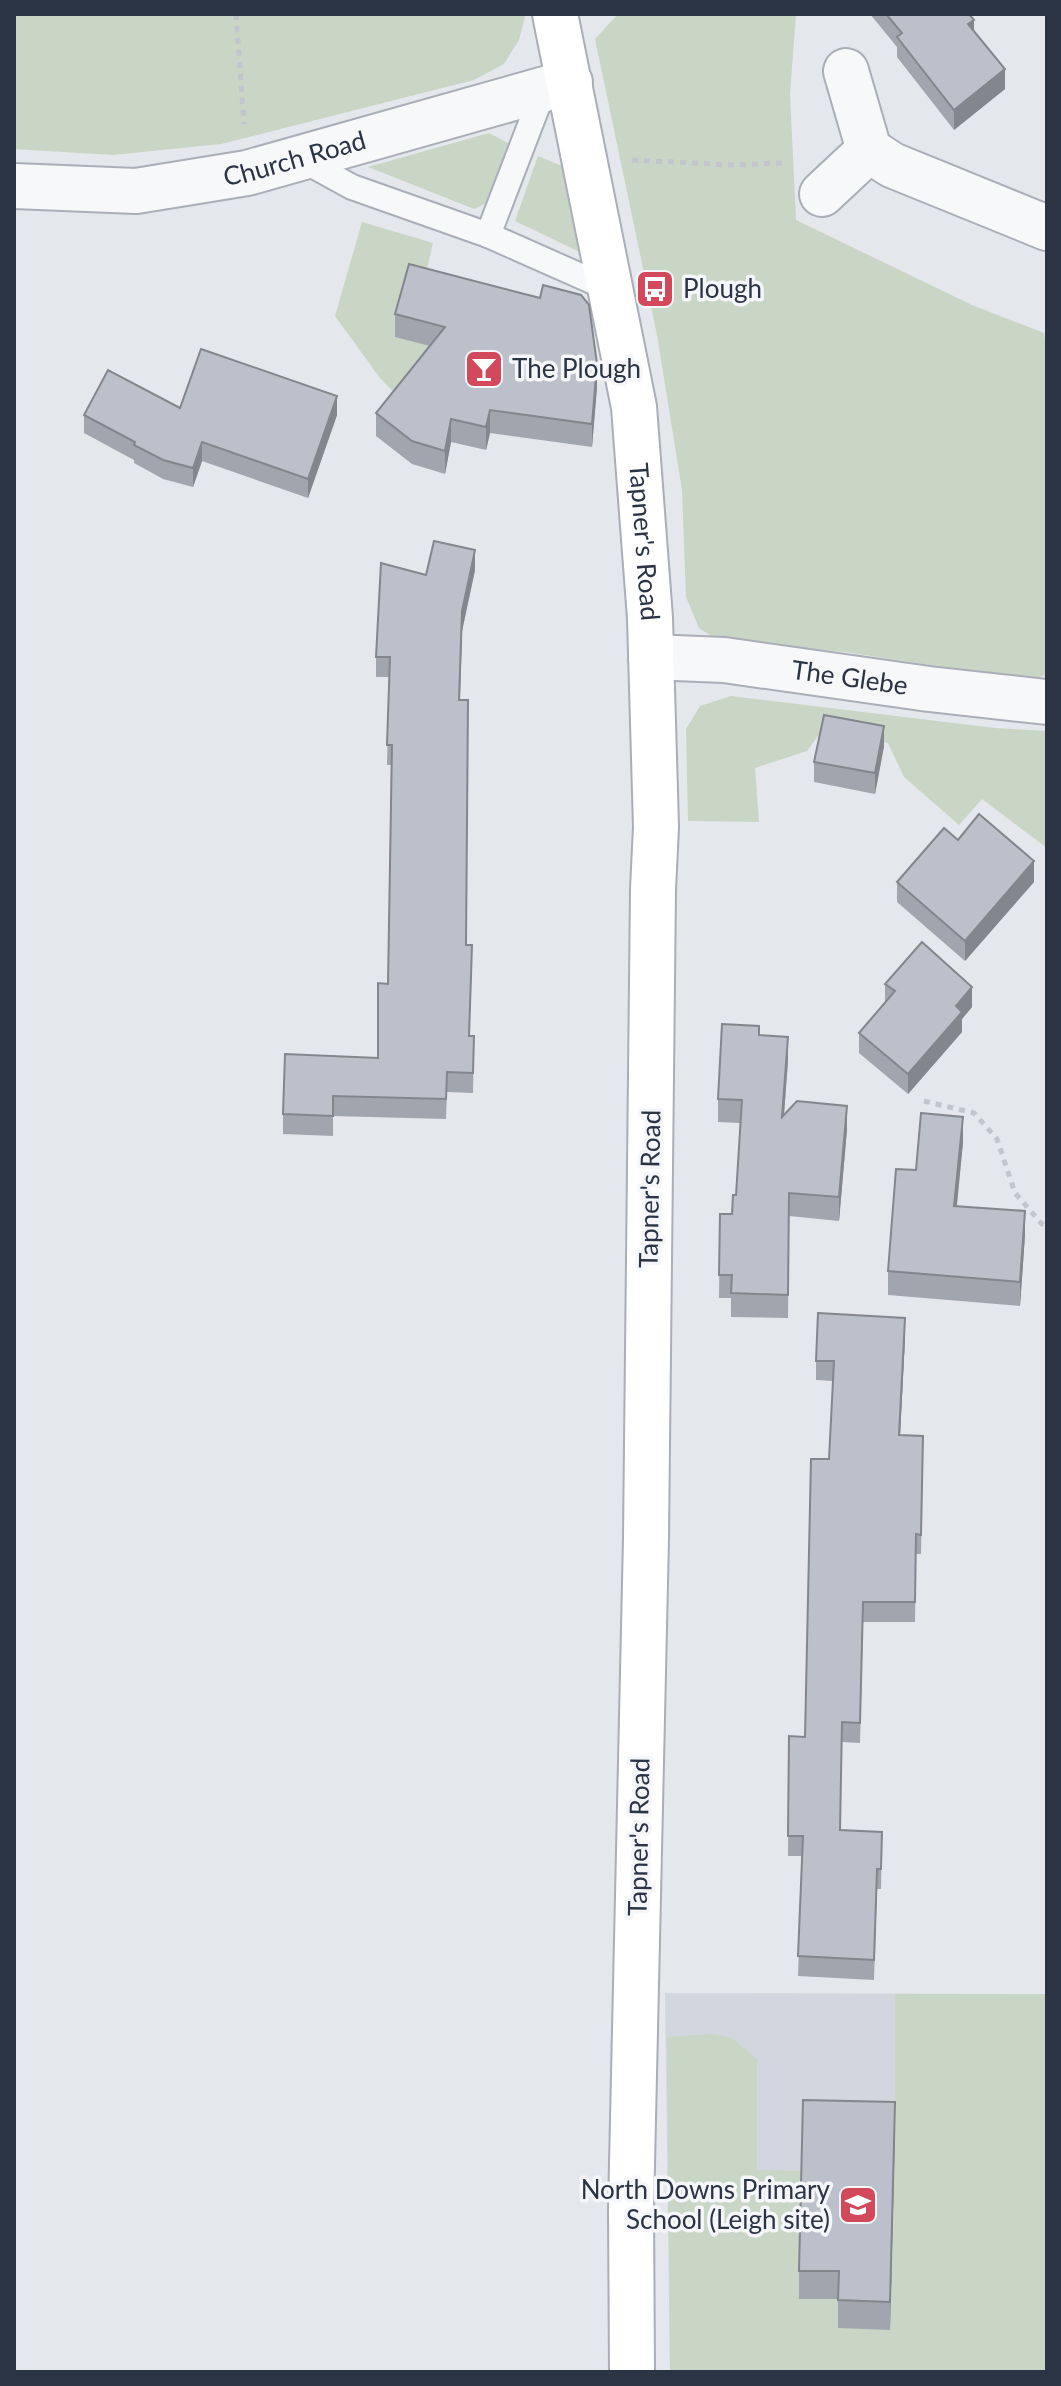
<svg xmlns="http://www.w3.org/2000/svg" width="1061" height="2386" font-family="Lato,sans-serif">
	<rect width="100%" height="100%" fill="#e4e7ec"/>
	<polygon fill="#d2d6de" points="665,1993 1047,1994 1047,2372 670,2372"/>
	<g fill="#c9d6c5">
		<polygon points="14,14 525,14 525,17 519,40 504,64 474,80 221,144 113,155 14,149"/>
		<polygon points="618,14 796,14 790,94 796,220 972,305 1044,333 1047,355 1047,675 1027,680 845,652 719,641 699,628 686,597 682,490 657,335 595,39"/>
		<polygon points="489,133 510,144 487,203 474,209 368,167"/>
		<polygon points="538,156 562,166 582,253 515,221"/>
		<polygon points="362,222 433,243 423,287 444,349 403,402 380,378 335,316"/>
		<polygon points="731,696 995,728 1047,731 1047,848 982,799 959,825 904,777 888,743 823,729 807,751 755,768 759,822 688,821 686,729 700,706"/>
		<polygon points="895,1994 1047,1994 1047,2372 670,2372 667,2037 713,2034 732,2038 757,2059 757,2170 802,2171 839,2299 890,2329 895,2130"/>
	</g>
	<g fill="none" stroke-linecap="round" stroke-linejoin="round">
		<defs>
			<g id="lane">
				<polyline points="301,159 352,187 488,235 612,290"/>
				<polyline points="488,235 544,89"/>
			</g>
			<g id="street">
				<polyline points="846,71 869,150 892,165 1047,228"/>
				<path id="s1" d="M14 186 136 191 247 173 570 82"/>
				<polyline points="822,194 869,150"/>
				<path id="s2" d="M651 657 724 660 929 689 1047 702"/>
			</g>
			<g id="secondary">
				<path id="s3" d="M555 14 634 407 650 618 656 827 653 889 646 1538 631 2209 632 2372"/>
			</g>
		</defs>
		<use href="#lane" stroke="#a9aeb7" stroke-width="28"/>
		<use href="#street" stroke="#a9aeb7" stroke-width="48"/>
		<use href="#secondary" stroke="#a9aeb7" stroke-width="48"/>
		<g stroke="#c2c5cb" stroke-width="5" stroke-dasharray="6 6" stroke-linecap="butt">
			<polyline points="236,14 244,124"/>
			<polyline points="632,160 733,165 785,163"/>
			<polyline points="924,1101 974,1113 997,1139 1015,1193 1042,1224 1047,1226"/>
		</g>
		<use href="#lane" stroke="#f7f8fa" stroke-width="24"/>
		<use href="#street" stroke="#f7f8fa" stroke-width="44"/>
		<use href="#secondary" stroke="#fff" stroke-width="44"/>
	</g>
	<g fill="#a1a5ae">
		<polygon points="870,14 969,14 974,31 1005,89 954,130 897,57 897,47"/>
		<polygon points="409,264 597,387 592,447 490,433 486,450 451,442 445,474 412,464 376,436 376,413 430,346 395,337 395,314"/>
		<polygon points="180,408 337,415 308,498 202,461 193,487 163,479 134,463 134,460 84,433 84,415"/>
		<polygon points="475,570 462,631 460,700 466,945 472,965 469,1036 474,1036 473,1093 447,1092 446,1119 333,1116 333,1136 283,1134 283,1114 378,1058 388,984 391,765 387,765 389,677 376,677 376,657"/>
		<polygon points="884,746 875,794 814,782 814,762"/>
		<polygon points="958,840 1034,882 965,961 897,902 897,882"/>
		<polygon points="885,984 972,1007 962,1019 962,1032 908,1094 859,1053 859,1033 885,1002"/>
		<polygon points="759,1035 788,1060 784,1115 847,1129 839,1221 789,1216 788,1318 731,1317 731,1298 719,1298 720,1214 732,1214 736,1195 740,1123 718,1122 718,1099"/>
		<polygon points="963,1142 957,1206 1025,1235 1020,1306 888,1295 888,1271 916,1170"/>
		<polygon points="905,1338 900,1435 923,1436 921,1554 916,1554 915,1622 863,1622 860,1743 842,1742 840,1830 882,1832 881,1889 877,1889 874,1980 798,1976 802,1856 788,1856 789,1736 805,1737 829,1459 833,1381 816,1380 816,1361"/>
		<polygon points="895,2130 890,2330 838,2328 838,2299 799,2299 799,2271"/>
	</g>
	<g fill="#83868d">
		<polygon points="974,20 974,40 968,24"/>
		<polygon points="1005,69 1005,89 954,130 954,110"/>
		<polygon points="597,364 597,387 592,447 592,424"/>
		<polygon points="337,396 337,415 308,498 308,479"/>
		<polygon points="490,410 490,433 486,450 486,427"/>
		<polygon points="451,419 451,442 445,474 445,451"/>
		<polygon points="202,442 202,461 193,487 193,468"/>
		<polygon points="475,550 475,570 462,631 459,720 462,611"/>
		<polygon points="884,726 884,746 875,794 875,773"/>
		<polygon points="1034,861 1034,882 965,961 965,941"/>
		<polygon points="972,987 972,1007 962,1019 962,1032 908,1094 908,1074 956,1006"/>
		<polygon points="788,1037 788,1060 782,1140 782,1117"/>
		<polygon points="847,1106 847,1129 839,1221 839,1197"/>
		<polygon points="963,1117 963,1142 954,1231 954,1206"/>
		<polygon points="1025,1211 1025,1235 1020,1306 1020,1282"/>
		<polygon points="905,1318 905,1338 899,1455 899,1435"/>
		<polygon points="895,2102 895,2130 890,2330 890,2302"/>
	</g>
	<g fill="#bbc0ca" stroke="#83868d" stroke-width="2">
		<polygon points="886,14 969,14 974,20 968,24 1005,69 954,110 897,37 902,33"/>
		<polygon points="409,264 540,298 543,285 581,295 589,305 597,364 592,424 490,410 486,427 451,419 445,451 412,441 376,413 445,327 395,314"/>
		<polygon points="201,349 337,396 308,479 202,442 193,468 163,460 134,445 135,442 84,415 108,370 180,408"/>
		<polygon points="434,541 475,550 462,611 459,700 468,700 466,945 472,945 469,1036 474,1036 473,1073 447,1072 446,1099 333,1096 333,1116 283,1114 285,1054 378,1058 378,983 388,984 392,745 387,745 390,657 376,657 381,563 426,575"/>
		<polygon points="824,715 884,726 875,773 814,762"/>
		<polygon points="979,814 1034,861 965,941 897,882 944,828 958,840"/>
		<polygon points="922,942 972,987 956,1006 962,1012 908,1074 859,1033 895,991 885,984"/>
		<polygon points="722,1024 759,1026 759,1035 788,1037 782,1117 797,1101 847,1106 839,1197 789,1193 788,1295 731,1293 732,1275 719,1275 720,1214 732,1214 733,1195 736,1195 742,1100 718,1099"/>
		<polygon points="921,1113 963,1117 954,1206 1025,1211 1020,1282 888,1271 896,1169 916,1170"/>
		<polygon points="818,1313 905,1318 899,1435 923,1436 921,1535 916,1534 915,1602 863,1602 860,1723 842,1722 840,1830 882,1832 881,1869 877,1869 874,1960 798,1956 803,1836 788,1836 789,1736 805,1737 811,1459 829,1459 834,1361 816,1361"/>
		<polygon points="803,2100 895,2102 890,2302 838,2300 839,2271 799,2271"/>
	</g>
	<defs>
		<symbol id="bus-square" viewBox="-11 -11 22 22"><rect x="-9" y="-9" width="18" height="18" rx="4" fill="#d1495b" stroke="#f4f6f9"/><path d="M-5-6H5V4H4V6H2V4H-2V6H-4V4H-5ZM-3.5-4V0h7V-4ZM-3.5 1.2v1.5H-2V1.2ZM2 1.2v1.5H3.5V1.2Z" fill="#fff"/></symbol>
		<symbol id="bar-square" viewBox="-11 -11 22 22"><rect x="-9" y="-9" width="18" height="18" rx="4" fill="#d1495b" stroke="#f4f6f9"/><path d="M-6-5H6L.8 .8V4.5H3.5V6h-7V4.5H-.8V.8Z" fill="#fff"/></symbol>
		<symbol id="school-square" viewBox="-11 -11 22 22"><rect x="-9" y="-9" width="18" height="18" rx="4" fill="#d1495b" stroke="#f4f6f9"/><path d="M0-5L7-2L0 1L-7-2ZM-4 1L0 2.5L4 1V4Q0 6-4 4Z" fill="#fff"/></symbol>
	</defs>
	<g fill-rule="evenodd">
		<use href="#bus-square" x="633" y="267" width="44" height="44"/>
		<use href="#bar-square" x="462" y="347" width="44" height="44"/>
		<use href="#school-square" x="836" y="2183" width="44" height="44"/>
	</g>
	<g text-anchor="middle" stroke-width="7" stroke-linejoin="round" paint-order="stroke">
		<g font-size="26" fill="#2b3445" stroke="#f4f6f9">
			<text dy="9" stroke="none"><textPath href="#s1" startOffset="284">Church Road</textPath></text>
			<text dy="9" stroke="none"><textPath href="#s3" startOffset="536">Tapner's Road</textPath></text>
			<text dy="9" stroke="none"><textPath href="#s2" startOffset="200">The Glebe</textPath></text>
			<text transform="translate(650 1189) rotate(-89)" y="9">Tapner's Road</text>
			<text transform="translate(639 1837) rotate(-89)" y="9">Tapner's Road</text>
		</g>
		<g font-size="26" fill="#2b3445" stroke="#f4f6f9" text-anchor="start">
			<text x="683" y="298">Plough</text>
			<text x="512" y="378">The Plough</text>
			<text x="830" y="2199" text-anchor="end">North Downs Primary<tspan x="830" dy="30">School (Leigh site)</tspan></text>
		</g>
	</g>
	<rect width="1061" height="2386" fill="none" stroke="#2b3445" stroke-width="32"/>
</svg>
